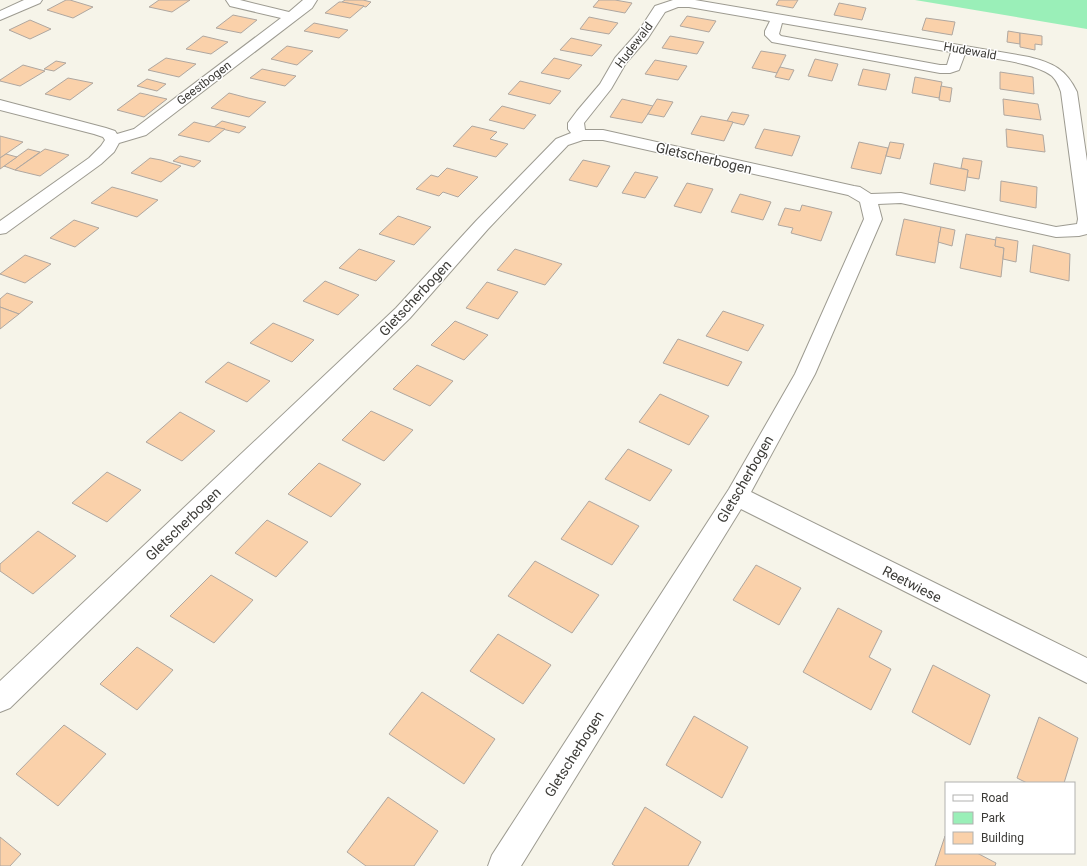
<svg xmlns="http://www.w3.org/2000/svg" width="1087" height="866" font-family="Roboto,sans-serif">
	<rect width="100%" height="100%" fill="#f6f4e9"/>
	<polygon fill="#9aefb8" points="915,0 1087,0 1087,29"/>
	<g fill="#fad1aa" stroke="#afa7a0">
		<polygon points="66,0 70,0 93,7 73,18 47,10"/>
		<polygon points="159,0 190,0 172,12 149,7"/>
		<polygon points="345,0 363,0 371,2 366,7 342,2"/>
		<polygon points="599,0 615,0 632,3 625,13 593,7"/>
		<polygon points="779,0 798,0 793,8 776,5"/>
		<polygon points="339,2 342,2 364,6 350,18 325,13"/>
		<polygon points="839,3 866,8 862,20 834,15"/>
		<polygon points="233,15 257,20 241,33 216,28"/>
		<polygon points="687,16 716,21 709,32 680,26"/>
		<polygon points="589,17 618,23 609,34 580,29"/>
		<polygon points="926,18 955,22 952,35 922,30"/>
		<polygon points="30,20 51,29 30,39 9,30"/>
		<polygon points="314,23 348,30 339,38 304,31"/>
		<polygon points="1008,31 1020,33 1020,44 1007,42"/>
		<polygon points="1020,33 1042,36 1042,45 1035,44 1035,50 1020,47"/>
		<polygon points="203,36 228,42 211,54 186,49"/>
		<polygon points="670,36 704,42 697,54 662,48"/>
		<polygon points="571,38 602,45 592,56 560,50"/>
		<polygon points="287,46 313,51 297,65 271,59"/>
		<polygon points="761,51 786,55 777,73 752,68"/>
		<polygon points="166,58 196,64 179,77 148,70"/>
		<polygon points="554,58 582,65 569,79 541,73"/>
		<polygon points="815,59 838,64 832,81 808,76"/>
		<polygon points="655,60 687,66 678,80 645,74"/>
		<polygon points="56,61 66,63 54,71 44,69"/>
		<polygon points="23,65 45,71 20,86 0,81 0,80"/>
		<polygon points="780,67 794,70 789,80 775,77"/>
		<polygon points="262,69 296,76 285,86 250,78"/>
		<polygon points="863,69 890,74 886,90 858,85"/>
		<polygon points="1000,72 1033,77 1034,94 1000,89"/>
		<polygon points="915,77 942,82 939,98 912,93"/>
		<polygon points="68,78 93,83 70,100 45,94"/>
		<polygon points="147,79 166,84 157,91 137,86"/>
		<polygon points="520,81 561,91 550,104 508,94"/>
		<polygon points="941,86 952,88 950,102 939,100"/>
		<polygon points="140,93 167,99 144,117 117,110"/>
		<polygon points="229,93 248,98 266,102 249,117 211,108"/>
		<polygon points="622,99 653,106 642,123 610,117"/>
		<polygon points="657,99 673,102 664,117 648,114"/>
		<polygon points="1003,99 1038,104 1041,120 1004,115"/>
		<polygon points="502,106 536,115 524,129 489,120"/>
		<polygon points="732,112 749,115 744,125 727,121"/>
		<polygon points="701,116 733,122 724,141 691,134"/>
		<polygon points="222,121 246,127 239,133 214,127"/>
		<polygon points="194,122 206,125 225,129 209,142 178,135"/>
		<polygon points="472,126 497,132 490,139 508,144 496,157 453,146"/>
		<polygon points="764,129 800,136 792,156 755,148"/>
		<polygon points="1006,129 1043,135 1045,152 1007,147"/>
		<polygon points="0,136 23,142 0,158"/>
		<polygon points="859,142 888,148 881,174 851,168"/>
		<polygon points="890,142 904,144 900,159 886,156"/>
		<polygon points="28,149 40,152 15,170 4,166"/>
		<polygon points="45,149 69,155 40,176 15,170"/>
		<polygon points="6,154 17,157 0,169 0,158"/>
		<polygon points="180,156 201,161 194,167 173,161"/>
		<polygon points="150,158 161,160 181,166 161,182 131,173"/>
		<polygon points="963,158 982,161 979,179 967,177 968,170 961,168"/>
		<polygon points="583,160 610,166 597,187 569,180"/>
		<polygon points="934,163 968,170 965,191 930,184"/>
		<polygon points="447,168 478,177 458,197 443,192 439,196 416,189 431,175 438,177"/>
		<polygon points="635,172 658,177 645,198 622,193"/>
		<polygon points="1001,181 1037,187 1036,208 1000,201"/>
		<polygon points="687,183 713,189 701,213 674,206"/>
		<polygon points="112,187 127,191 158,200 137,217 91,203"/>
		<polygon points="740,194 771,202 763,220 731,212"/>
		<polygon points="802,205 832,212 821,241 791,233 793,228 778,225 785,208 800,211"/>
		<polygon points="398,216 431,227 414,245 379,234"/>
		<polygon points="904,219 941,227 935,263 896,255"/>
		<polygon points="74,220 99,228 75,247 50,238"/>
		<polygon points="941,227 955,230 952,246 938,242"/>
		<polygon points="966,234 996,240 995,246 1004,248 1001,277 960,268"/>
		<polygon points="996,237 1018,241 1016,262 1003,259 1004,248 995,246"/>
		<polygon points="1033,245 1070,254 1069,281 1030,272"/>
		<polygon points="359,249 395,261 376,281 339,268"/>
		<polygon points="515,249 562,264 545,285 497,270"/>
		<polygon points="25,255 51,264 25,283 0,274"/>
		<polygon points="325,281 359,295 338,315 303,301"/>
		<polygon points="487,282 518,292 498,319 466,308"/>
		<polygon points="7,293 33,302 19,314 0,307 0,299"/>
		<polygon points="0,307 19,314 0,329"/>
		<polygon points="723,311 764,325 748,351 706,336"/>
		<polygon points="455,321 488,335 464,360 431,345"/>
		<polygon points="273,323 314,340 292,362 250,343"/>
		<polygon points="678,339 742,362 728,386 663,363"/>
		<polygon points="228,362 270,381 247,402 205,382"/>
		<polygon points="417,365 453,381 430,406 393,389"/>
		<polygon points="660,394 709,416 689,445 639,422"/>
		<polygon points="371,411 413,430 384,461 342,440"/>
		<polygon points="180,412 215,431 182,461 146,442"/>
		<polygon points="628,449 672,470 650,501 605,479"/>
		<polygon points="319,463 361,484 331,517 288,494"/>
		<polygon points="107,472 141,490 107,522 72,503"/>
		<polygon points="589,501 639,526 612,565 561,539"/>
		<polygon points="267,520 308,542 276,577 235,553"/>
		<polygon points="38,531 76,556 33,594 0,571 0,564"/>
		<polygon points="535,561 599,595 572,633 508,596"/>
		<polygon points="756,565 801,588 779,625 733,600"/>
		<polygon points="211,575 253,600 214,643 170,616"/>
		<polygon points="838,608 882,631 869,657 891,669 871,710 803,672"/>
		<polygon points="498,634 551,665 523,704 470,671"/>
		<polygon points="137,647 173,670 137,710 100,684"/>
		<polygon points="933,665 990,695 970,745 912,712"/>
		<polygon points="422,692 495,739 464,784 389,734"/>
		<polygon points="694,716 748,747 722,798 666,765"/>
		<polygon points="1039,717 1078,738 1064,783 1027,783 1017,778"/>
		<polygon points="64,725 106,754 58,806 16,774"/>
		<polygon points="388,797 438,831 414,866 366,866 347,852"/>
		<polygon points="645,807 701,842 688,866 615,866 612,864"/>
		<polygon points="945,836 946,853 977,853 996,863 995,866 935,866"/>
		<polygon points="0,837 21,854 10,866 0,866"/>
	</g>
	<g fill="none" stroke-linecap="round" stroke-linejoin="round">
		<defs>
			<g id="minor">
				<polygon points="24,0 42,0 40,3 0,20 0,11"/>
				<polygon points="226,0 240,0 289,12 303,0 317,0 312,8 146,135 119,143 114,152 101,164 6,233 0,234 0,221 89,158 101,146 105,140 103,137 94,134 0,110 0,100 106,128 115,131 117,134 134,129 281,18 230,6"/>
				<path d="M673 0H695L1029 57C1053 63 1066 69 1077 92L1087 161V234L1079 236 1056 237 901 203 878 204 882 219 815 374 751 492 1087 658V683L741 509 521 866H488L492 855 729 489 795 374 864 219 860 202 848 195 603 140H583L568 145 488 229 410 318 10 708 0 712V681L396 308 476 221 556 139 571 133 568 129V123L577 111 600 84 615 58 638 32 655 6ZM678 7H689L770 21 765 31V35L772 42 940 73H950L959 70 965 54C987 58 1035 62 1052 76 1057 81 1059 86 1061 92L1078 219 1077 224 1056 227 901 193 871 194 860 187 854 186 603 130H585L584 123 611 89 626 63 648 38 665 12ZM782 23 951 52 947 65H940L781 36 779 34Z"/>
			</g>
		</defs>
		<use href="#minor" stroke="#9d9b91" stroke-width="2"/>
		<use href="#minor" fill="#fff" fill-rule="evenodd"/>
	</g>
	<g text-anchor="middle" stroke-width="3" stroke-linejoin="round" paint-order="stroke">
		<g font-size="12" fill="#3c3b37" stroke="#fff">
			<text transform="translate(634 45) rotate(-53)" y="4">Hudewald</text>
			<text transform="translate(970 51) rotate(10)" y="4">Hudewald</text>
			<text transform="translate(204 83) rotate(-37)" y="4">Geestbogen</text>
		</g>
		<g font-size="14" fill="#3c3b37" stroke="#fff">
			<text transform="translate(704 158) rotate(13)" y="5">Gletscherbogen</text>
			<text transform="translate(415 298) rotate(-47)" y="5">Gletscherbogen</text>
			<text transform="translate(745 479) rotate(-60)" y="5">Gletscherbogen</text>
			<text transform="translate(183 524) rotate(-44)" y="5">Gletscherbogen</text>
			<text transform="translate(912 584) rotate(27)" y="5">Reetwiese</text>
			<text transform="translate(574 754) rotate(-58)" y="5">Gletscherbogen</text>
		</g>
	</g>
	<rect x="945" y="782" width="130" height="72" fill="#ffffff" stroke="#b1b1af"/>
	<rect x="953" y="795" width="20" height="6" fill="#ffffff" stroke="#b1b1af"/>
	<text x="981" y="802" font-size="12" fill="#3c3b37">Road</text>
	<rect x="953" y="812" width="20" height="12" fill="#9aefb8" stroke="#b1b1af"/>
	<text x="981" y="822" font-size="12" fill="#3c3b37">Park</text>
	<rect x="953" y="832" width="20" height="12" fill="#fad1aa" stroke="#b1b1af"/>
	<text x="981" y="842" font-size="12" fill="#3c3b37">Building</text>
</svg>
